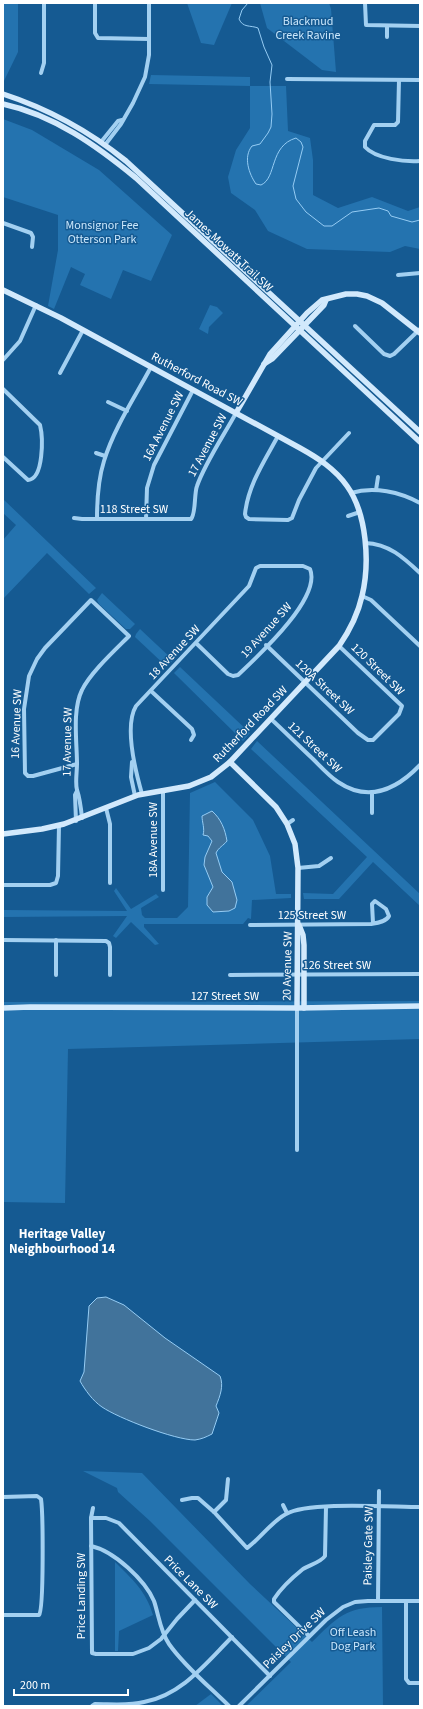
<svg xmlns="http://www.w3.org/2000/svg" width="423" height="1709" font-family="'Source Sans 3',sans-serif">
	<rect width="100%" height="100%" fill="#155a92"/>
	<g fill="#2473af">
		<polygon points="3,3 18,3 18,52 3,83"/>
		<polygon points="187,3 232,3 214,45 201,43"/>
		<polygon points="260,3 329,3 331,9 336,72 322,70 267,28"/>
		<polygon points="151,75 250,77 250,86 286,86 288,131 310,138 313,160 313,195 338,208 372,197 408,211 420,207 420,249 405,246 390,252 307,249 268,231 255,210 231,193 228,177 236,150 250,128 250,86 149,84"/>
		<polygon points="3,119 32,130 99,170 172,235 151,281 123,270 111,299 80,285 85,274 71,267 54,309 48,306 58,250 58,215 3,197"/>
		<polygon points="210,305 217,307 223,313 209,327 208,334 199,329"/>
		<polygon points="3,499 96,588 89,594 47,553 3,599 3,540 16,525 3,513"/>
		<polygon points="102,593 135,624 130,629 126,629 99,604 97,600"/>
		<polygon points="140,629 173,660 167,667 135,637 136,634"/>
		<polygon points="180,667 250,733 243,741 174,673"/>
		<polygon points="257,741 420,894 420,906 373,862 339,899 304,899 303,893 333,894 367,857 251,749"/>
		<polygon points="215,782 253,820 270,856 276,894 291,894 291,898 252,900 251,919 248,918 243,924 144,924 144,927 159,944 155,945 131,922 116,938 113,936 127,916 3,917 3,910 127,911 114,891 116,888 131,909 156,894 159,897 141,908 142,915 145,918 177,918 188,907 190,793"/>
		<polygon points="420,1001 420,1039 68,1049 65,1203 3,1202 3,1002"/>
		<path d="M83 1471 142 1473 250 1584 312 1642C337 1618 345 1607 382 1607L383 1706H246L291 1662 150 1521 118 1492 117 1488Z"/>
		<path d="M115 1562C133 1580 146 1591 153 1615L119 1631 118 1651H115Z"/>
		<polygon points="211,1694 223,1706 195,1706"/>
	</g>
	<g fill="#41739b" stroke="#95ccf4">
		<path d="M212 811C221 819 225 829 227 841 223 846 219 847 216 853L222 872 232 882 237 900 235 908 229 911 213 912 207 905V897L213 887 204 865 205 857 212 841 208 836 203 835C205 829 202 822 202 816Z"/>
		<path d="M106 1297 124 1305 165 1338 220 1376C224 1386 220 1396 216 1406L219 1413 212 1434C206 1437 202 1439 195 1440 175 1440 118 1418 102 1407 93 1401 85 1390 80 1381L84 1372 89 1306 97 1298Z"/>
	</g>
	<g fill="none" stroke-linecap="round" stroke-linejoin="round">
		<path stroke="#95ccf4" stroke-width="1" d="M248 3 242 10 239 19C243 28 250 25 258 28L264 47 272 65 270 82 272 114 271 127 268 133 260 144 252 146C243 157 249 174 256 184L261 185C277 178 269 146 296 138L301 142 303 147 293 186 296 199 306 212 324 226H332L352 212 379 208 388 211 391 216 412 222 420 220"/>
		<g stroke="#a3d0f1" stroke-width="4">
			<polyline points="95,3 95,33 98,38 149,39"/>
			<polyline points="365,3 366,25 420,26"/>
			<polyline points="387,26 387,37"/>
			<polyline points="41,73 44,63 44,3"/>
			<polyline points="287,79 420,80"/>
			<path d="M399 80 398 122 395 125H374L365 141V147C376 159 405 162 420 161"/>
			<polyline points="101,142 118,121 122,120"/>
			<polyline points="105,145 121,124 133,103 145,77 149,55 149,3"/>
			<polyline points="3,223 31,233 33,237 32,247"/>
			<polyline points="398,275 420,273"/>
			<polyline points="355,326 384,354 390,356 394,354 420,329"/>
			<polyline points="3,360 20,341 36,305"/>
			<polyline points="60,373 83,330"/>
			<path d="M3 389 40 425C43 437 44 479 28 480L3 457"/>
			<polyline points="108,402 127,411"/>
			<path d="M278 436C265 460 248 485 245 514L246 517 249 519 288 520 292 518 299 500 316 468 349 433"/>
			<polyline points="96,453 105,456"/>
			<polyline points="376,490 378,477"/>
			<path d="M351 493C374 486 400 492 420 503"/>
			<polyline points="348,516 360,512"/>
			<path d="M74 518 82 519H191C196 514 194 494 197 486 205 463 224 435 236 413"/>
			<path d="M97 519C97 499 98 480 104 461 114 428 135 397 151 367"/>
			<polyline points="146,519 147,488 154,465 193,390"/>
			<path d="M365 543C389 544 403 557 420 573"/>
			<polyline points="362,596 371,600 420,646"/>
			<polyline points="266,645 358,733 368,740 373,740 399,714 402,706 339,646"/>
			<polyline points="151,691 192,729 194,735 191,740"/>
			<path d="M271 719C285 732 299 746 313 759 321 767 329 776 338 782 369 803 397 789 420 765"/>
			<polyline points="132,762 131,777 135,796"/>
			<path d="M77 764 33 776H28L25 773 24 709 29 676 37 659 45 648 91 600 129 636C115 650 90 673 82 690 72 710 77 742 77 764 77 772 75 783 77 790 80 799 81 808 82 818"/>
			<polyline points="163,790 163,890"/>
			<path d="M142 794C136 773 124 726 136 706L249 586 256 568 260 566H303L310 569C322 598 258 656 238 675L233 676 228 674 196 643"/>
			<polyline points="106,808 110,824 110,883"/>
			<polyline points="372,813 372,792"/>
			<polyline points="76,821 75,795 77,791"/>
			<polyline points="287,824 293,820"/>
			<polyline points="298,868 319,866 331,858"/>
			<polyline points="3,885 50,885 56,883 58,876 59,825"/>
			<path d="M250 925 371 924C377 923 386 922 389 916L386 909 375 901 372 904 373 923"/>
			<polyline points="3,940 106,941 109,943 110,947 110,975"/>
			<polyline points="56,940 56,975"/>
			<polyline points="230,975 420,974"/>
			<polyline points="297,1150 297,1008"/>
			<path d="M3 1497 37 1496 41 1499C43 1512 44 1609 39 1615H3"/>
			<path d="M182 1500 192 1498H198L214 1512 247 1548C261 1538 271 1522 286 1514 308 1501 391 1507 420 1507"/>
			<polyline points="283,1505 287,1513"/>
			<polyline points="93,1508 91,1518 92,1653 96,1654 133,1654 149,1648 161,1639 177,1619 195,1600"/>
			<polyline points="214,1512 226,1500 228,1479"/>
			<polyline points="91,1518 106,1518 119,1523 270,1676"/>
			<path d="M91 1546C114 1551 145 1580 154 1601 159 1616 160 1631 169 1644 185 1667 210 1687 229 1706"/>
			<polyline points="378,1601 379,1491"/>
			<polyline points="406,1601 406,1679 409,1683 420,1683"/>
			<path d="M309 1636 274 1602V1599C281 1588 293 1577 303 1569 310 1565 321 1562 325 1556L326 1507"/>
			<path d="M92 1706 95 1704C111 1704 129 1706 144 1702 182 1695 206 1663 232 1637"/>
			<polyline points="239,1706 326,1620 343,1607 355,1602 368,1601 420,1601"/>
		</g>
		<g stroke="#d2e9fc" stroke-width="5.5">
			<path d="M3 94C49 109 89 131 126 161L420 432"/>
			<path d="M3 104C54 115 97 146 136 178L420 442"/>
			<path d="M3 290 61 318 300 448C318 458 335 469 347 486 367 514 370 563 362 596 358 614 350 630 339 646L230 762 211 777 189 786 138 795 64 824 42 829 3 834"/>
			<polyline points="264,364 272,359 324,305 326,300"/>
			<polyline points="236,413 270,354 307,313 322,300 346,294 357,294 367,296 382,303 420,333"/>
			<polyline points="230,762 276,807 287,824 295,844 298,868 297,1008"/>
			<polyline points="299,925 303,935 304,945 304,1008"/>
			<polyline points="3,1008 30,1007 297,1008 420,1006"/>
		</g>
	</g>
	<g text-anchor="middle" stroke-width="3" stroke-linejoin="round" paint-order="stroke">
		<g font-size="12" fill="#cae7fc" stroke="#155a92">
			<text x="308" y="25">Blackmud<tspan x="308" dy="14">Creek Ravine</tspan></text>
			<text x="102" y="229">Monsignor Fee<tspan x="102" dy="14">Otterson Park</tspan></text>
			<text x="353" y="1636">Off Leash<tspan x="353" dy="14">Dog Park</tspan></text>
		</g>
		<g font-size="12" fill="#fff" stroke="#155a92">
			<text transform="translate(229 250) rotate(43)" y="4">James Mowatt Trail SW</text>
			<text transform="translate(197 379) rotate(28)" y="4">Rutherford Road SW</text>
			<text transform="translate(163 426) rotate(-63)" y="4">16A Avenue SW</text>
			<text transform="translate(207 445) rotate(-62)" y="4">17 Avenue SW</text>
			<text x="134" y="513">118 Street SW</text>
			<text transform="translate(266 630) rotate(-48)" y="4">19 Avenue SW</text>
			<text transform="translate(174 652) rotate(-47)" y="4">18 Avenue SW</text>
			<text transform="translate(378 669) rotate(44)" y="4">120 Street SW</text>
			<text transform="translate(325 687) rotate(43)" y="4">120A Street SW</text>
			<text transform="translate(16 724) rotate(-88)" y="4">16 Avenue SW</text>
			<text transform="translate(250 724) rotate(-46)" y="4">Rutherford Road SW</text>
			<text transform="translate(67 742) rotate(-89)" y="4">17 Avenue SW</text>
			<text transform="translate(315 747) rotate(43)" y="4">121 Street SW</text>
			<text transform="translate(153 840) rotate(-90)" y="4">18A Avenue SW</text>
			<text x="312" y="919">125 Street SW</text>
			<text x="337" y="969">126 Street SW</text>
			<text transform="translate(287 966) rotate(-89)" y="4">20 Avenue SW</text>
			<text x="225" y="1000">127 Street SW</text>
			<text transform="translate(368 1546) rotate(-89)" y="4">Paisley Gate SW</text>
			<text transform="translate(191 1582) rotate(45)" y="4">Price Lane SW</text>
			<text transform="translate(81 1596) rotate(-90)" y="4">Price Landing SW</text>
			<text transform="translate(294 1638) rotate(-44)" y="4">Paisley Drive SW</text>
		</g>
		<g font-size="13" font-weight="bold" fill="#fff" stroke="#155a92">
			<text x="62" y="1238">Heritage Valley<tspan x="62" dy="15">Neighbourhood 14</tspan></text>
		</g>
	</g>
	<rect width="423" height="1709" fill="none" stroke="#ffffff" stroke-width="8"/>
	<path d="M14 1689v6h114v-6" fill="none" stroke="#ffffff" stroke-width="2"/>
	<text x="20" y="1689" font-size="12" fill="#ffffff" stroke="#155a92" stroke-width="3" paint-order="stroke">200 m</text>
</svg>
